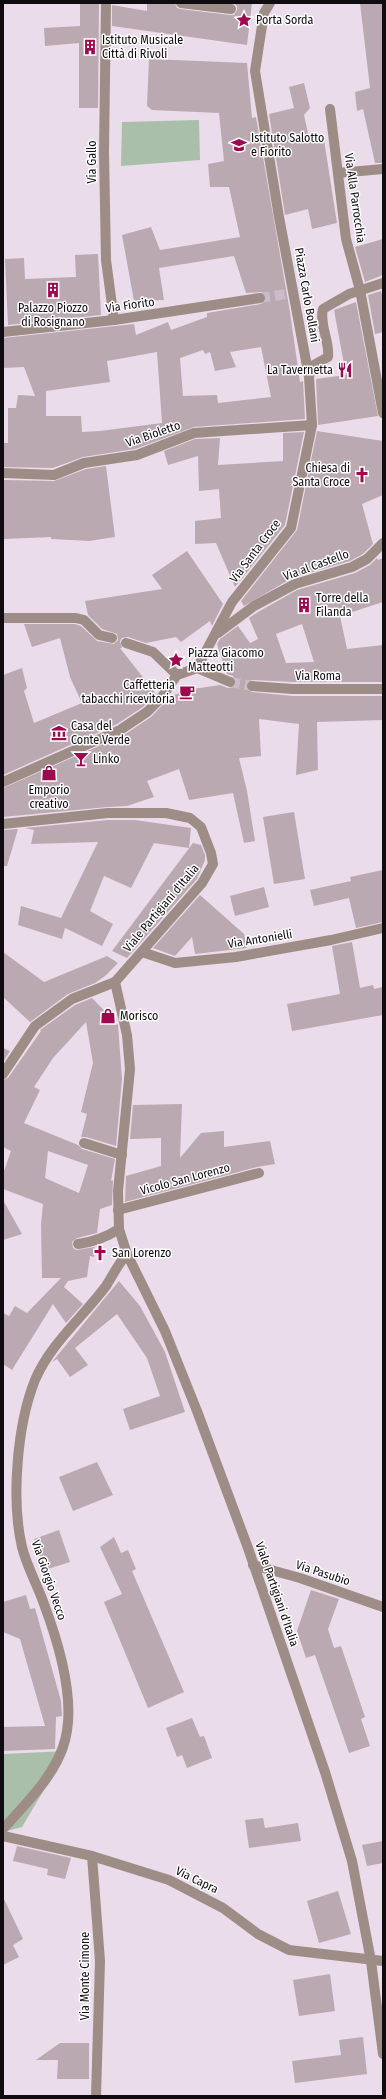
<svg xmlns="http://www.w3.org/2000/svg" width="386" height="2099" font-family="'Fira Sans Condensed',sans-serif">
	<rect width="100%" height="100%" fill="#eadcea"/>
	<g fill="#aabfaa">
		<polygon points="199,120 200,160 121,166 122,122"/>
		<polygon points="67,1751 22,1827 3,1832 3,1754"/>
	</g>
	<g fill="#bba9b2" fill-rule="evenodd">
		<polygon points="80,3 99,4 98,108 79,108 79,43 45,46 44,28 80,26"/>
		<polygon points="147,3 175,3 177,8 180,9 230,15 234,15 237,10 237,6 233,3 252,3 247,45 112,26 112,5 147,11"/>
		<polygon points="360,3 383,3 383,163 375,163 363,109 357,111 355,92 370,88"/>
		<path d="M149 59 247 63 252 118 256 117 290 312 300 382 303 381 305 419 194 427 135 449 83 457 53 468 3 467V443H8V408H16L18 395 35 396 24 367 3 368V338L134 324 136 335 168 322 171 330 207 317V313L261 304 266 300 265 294 262 292 246 293 234 256 159 268 164 300 134 301 122 235 151 227 160 250 240 237 229 187H210L208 164 224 161 219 113 152 110 147 106ZM261 347 271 397 218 403 217 395 183 396 180 358 203 350 205 354 210 352 215 371 236 367 230 352ZM157 352 162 423 100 431 82 432 81 416H46V391L110 382 107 361Z"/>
		<polygon points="304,83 310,108 304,115 310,142 324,140 337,223 312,229 308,209 285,215 269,114 294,108 289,87"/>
		<polygon points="383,239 383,275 365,282 355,247"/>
		<polygon points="98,254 101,315 8,325 5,259 24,258 25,279 76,277 75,255"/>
		<polygon points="381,291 383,299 383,332 375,334 368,295"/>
		<polygon points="356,302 378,416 318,425 316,379 346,375 334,310"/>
		<polygon points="317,431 383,441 383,495 362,504 373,544 363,554 350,561 292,578 244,606 241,601 297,530"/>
		<polygon points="304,432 285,525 235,587 216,543 195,544 195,521 221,518 219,489 199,491 198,456 168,465 164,451 195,439 220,438 218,465 283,461 283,433"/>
		<polygon points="106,466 115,537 89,541 51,539 51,537 3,539 3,480 54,481 86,469"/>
		<polygon points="187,551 223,604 212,626 210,621 181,642 176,637 146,643 128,637 122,638 120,641 122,648 120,648 156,694 143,707 117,724 3,775 3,675 22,668 27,688 24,691 34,723 82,703 70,677 60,638 32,647 24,624 75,624 81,626 97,641 114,644 118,640 117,634 102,629 88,615 85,601 162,589 152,575"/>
		<path d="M377 558 378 560 383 558V602L340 616 347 649 383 645V682H293L252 680 246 683V689L252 692 293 696H383V720L317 722 318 770 296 775 299 724 259 719 261 756 239 758 247 791 255 841 244 843 233 793 189 800 179 769 147 781 154 797 127 806 107 807 3 817V788L124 735 151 717 171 696 193 689 220 685 228 688 234 687 236 681 233 676 227 674 217 644 220 639 238 626 250 643 258 639 249 618 258 612 297 590 355 573 370 565ZM302 624 314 662 286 663 276 634Z"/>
		<polygon points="294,812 305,879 274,884 263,817"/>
		<polygon points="108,820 135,820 191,828 189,848 154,843 131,888 104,876 90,911 113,924 102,946 65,928 62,939 18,925 21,906 61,918 98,842 31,844 34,830 25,828"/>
		<polygon points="18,829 7,866 3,866 3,830"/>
		<polygon points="193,843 201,845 205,855 205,860 197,879 127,958 112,951"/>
		<polygon points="383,870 383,922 356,928 349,898 314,906 310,890 351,881 350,877"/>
		<polygon points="264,887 269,907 235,916 230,896"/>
		<polygon points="200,895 244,934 247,948 195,954 192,937 175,956 153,948"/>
		<polygon points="352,942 360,988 373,985 374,989 383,987 383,1015 292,1031 287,1004 340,994 332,946"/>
		<polygon points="3,952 44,982 107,956 118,963 105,976 95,983 68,994 30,1022 3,997"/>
		<path d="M92 998 118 1025 122 1079 116 1146 86 1137H81L87 1114 81 1112 93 1063 86 1022 53 1058 34 1087 40 1090 24 1123 78 1145 82 1149 115 1159 111 1181 113 1180 112 1205 100 1209 97 1233 77 1238 72 1242 73 1248 76 1250 95 1247 94 1257 90 1256 87 1277 68 1281 64 1287 83 1304 66 1323 53 1304 12 1370 3 1364V1313L9 1316 15 1306 27 1313 61 1278H42L41 1224 43 1204 3 1189V1174L11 1151 3 1147V1080L8 1078 41 1031 40 1030 75 1005ZM48 1151 88 1165 79 1193 45 1178Z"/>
		<polygon points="3,1048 10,1051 3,1062"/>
		<polygon points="182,1104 180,1158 201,1133 224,1131 224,1147 270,1141 275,1164 257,1167 125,1202 126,1176 161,1166 161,1138 130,1139 133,1105"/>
		<polygon points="3,1200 22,1234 3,1240"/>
		<polygon points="119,1281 140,1306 165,1352 185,1412 130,1430 123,1409 160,1396 147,1358 117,1314 75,1348 88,1365 70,1377 57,1359 52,1362"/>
		<polygon points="97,1462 113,1495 73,1511 59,1477"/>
		<polygon points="59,1530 70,1562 48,1569 44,1555 40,1557 34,1539"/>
		<polygon points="114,1537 121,1553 128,1550 136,1569 132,1571 184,1692 148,1708 104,1602 122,1594 100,1547"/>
		<polygon points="311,1590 339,1599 328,1629 334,1648 341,1646 365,1717 361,1719 370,1746 349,1753 315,1655 306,1658 297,1631"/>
		<polygon points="26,1595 30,1609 35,1608 61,1701 62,1716 56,1717 55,1749 3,1751 3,1727 45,1726 20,1639 3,1632 3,1602"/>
		<polygon points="192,1718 200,1737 204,1736 212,1758 187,1768 182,1755 177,1757 166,1728"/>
		<polygon points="263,1818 265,1828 298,1823 301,1841 249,1848 245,1820"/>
		<polygon points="383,1841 383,1863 367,1866 362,1845"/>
		<polygon points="17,1846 71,1858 65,1879 47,1875 48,1869 13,1861"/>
		<polygon points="338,1891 351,1934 319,1943 307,1901"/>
		<polygon points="3,1897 23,1939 13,1945 19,1957 3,1965"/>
		<polygon points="330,1974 335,2011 299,2016 293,1980"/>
		<polygon points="363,2037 367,2074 295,2083 292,2061 341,2055 339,2040"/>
		<polygon points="60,2043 89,2043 89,2079 57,2079 58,2060 36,2060"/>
	</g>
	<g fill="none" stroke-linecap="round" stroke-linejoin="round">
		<g stroke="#c9bdc9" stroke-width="10" stroke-dasharray="10 5" stroke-linecap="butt">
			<polyline points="260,298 293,293"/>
			<polyline points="230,682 252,686"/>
		</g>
		<g stroke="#9e8d86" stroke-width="10">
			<polyline points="106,3 104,152 106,260 114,320"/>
			<polyline points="181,3 231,9"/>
			<polyline points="330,109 346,239 360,290 383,413"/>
			<polyline points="338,173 383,169"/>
			<polyline points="3,332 114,320 260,298"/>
			<path d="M309 377 312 366 328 357C330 341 319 325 323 309L349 294 383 283"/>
			<polyline points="3,473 54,475 84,463 137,455 194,433 312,425"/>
			<polyline points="3,618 76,618 84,620 99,635 112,638"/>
			<polyline points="218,633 254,606 295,584 352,567 367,559 383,543"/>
			<polyline points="126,643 153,652 177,675"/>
			<polyline points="197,668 232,602 291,528 312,425 309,377 279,217 255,71 264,13 270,3"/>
			<polyline points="252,686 293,689 383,689"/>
			<polyline points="3,782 120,730 147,712 161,698 177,675 197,668 230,682"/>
			<polyline points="3,824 108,813 166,813 190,818 201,827 211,853 213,864 202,883 115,982 72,999 35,1026 3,1074"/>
			<polyline points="142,952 175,963 236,957 331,940 383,928"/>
			<polyline points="115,982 127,1035 130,1069 118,1191 119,1229 127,1254 165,1331 197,1411 248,1548 325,1772 352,1861 371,1961 383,2054"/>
			<polyline points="84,1143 122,1155"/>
			<polyline points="118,1210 259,1173"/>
			<path d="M78 1244C94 1242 105 1238 119 1229"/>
			<polyline points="253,1565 300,1578 383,1607"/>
			<path d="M3 1829C25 1804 52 1779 63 1747 78 1705 59 1644 44 1604 37 1584 27 1567 22 1547 11 1500 17 1425 35 1380 50 1344 83 1317 106 1286 113 1275 118 1264 127 1254"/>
			<polyline points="3,1836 92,1856 169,1880 223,1908 258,1934 289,1950 383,1961"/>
			<polyline points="92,1856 100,1961 96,2096"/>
		</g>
	</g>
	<defs>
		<symbol id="sight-bare" viewBox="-9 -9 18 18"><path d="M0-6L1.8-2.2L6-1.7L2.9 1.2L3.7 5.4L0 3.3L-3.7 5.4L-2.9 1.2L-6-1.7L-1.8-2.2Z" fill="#9f074e" stroke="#fff" stroke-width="2.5" paint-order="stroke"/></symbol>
		<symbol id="building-bare" viewBox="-9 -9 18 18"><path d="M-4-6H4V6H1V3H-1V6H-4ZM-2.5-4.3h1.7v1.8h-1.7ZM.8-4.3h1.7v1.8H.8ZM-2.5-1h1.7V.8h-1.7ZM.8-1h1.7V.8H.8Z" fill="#9f074e" stroke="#fff" stroke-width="2.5" paint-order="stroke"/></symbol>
		<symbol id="school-bare" viewBox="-9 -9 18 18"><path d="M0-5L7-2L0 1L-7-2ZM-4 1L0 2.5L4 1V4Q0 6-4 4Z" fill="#9f074e" stroke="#fff" stroke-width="2.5" paint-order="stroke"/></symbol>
		<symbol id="restaurant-bare" viewBox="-9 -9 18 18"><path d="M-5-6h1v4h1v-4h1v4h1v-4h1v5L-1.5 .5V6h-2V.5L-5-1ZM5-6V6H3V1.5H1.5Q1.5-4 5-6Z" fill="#9f074e" stroke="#fff" stroke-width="2.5" paint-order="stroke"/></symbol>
		<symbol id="church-bare" viewBox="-9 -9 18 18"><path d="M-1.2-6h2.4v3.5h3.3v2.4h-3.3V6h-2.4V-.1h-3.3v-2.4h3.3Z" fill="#9f074e" stroke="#fff" stroke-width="2.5" paint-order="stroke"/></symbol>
		<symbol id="cafe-bare" viewBox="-9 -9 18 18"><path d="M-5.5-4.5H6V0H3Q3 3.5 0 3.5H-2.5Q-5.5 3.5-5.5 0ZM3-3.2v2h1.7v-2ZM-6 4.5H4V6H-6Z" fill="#9f074e" stroke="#fff" stroke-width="2.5" paint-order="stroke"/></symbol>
		<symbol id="museum-bare" viewBox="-9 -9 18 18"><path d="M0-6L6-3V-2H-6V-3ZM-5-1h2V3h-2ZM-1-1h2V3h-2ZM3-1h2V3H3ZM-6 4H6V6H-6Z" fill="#9f074e" stroke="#fff" stroke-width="2.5" paint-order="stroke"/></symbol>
		<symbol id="bar-bare" viewBox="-9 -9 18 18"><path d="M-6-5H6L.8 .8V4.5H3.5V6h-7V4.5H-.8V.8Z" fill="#9f074e" stroke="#fff" stroke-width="2.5" paint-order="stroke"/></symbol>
		<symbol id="shop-bare" viewBox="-9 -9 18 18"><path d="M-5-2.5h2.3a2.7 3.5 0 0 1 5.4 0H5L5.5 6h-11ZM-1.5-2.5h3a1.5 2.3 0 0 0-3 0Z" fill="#9f074e" stroke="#fff" stroke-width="2.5" paint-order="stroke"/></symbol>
	</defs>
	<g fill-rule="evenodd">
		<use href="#sight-bare" x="233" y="9" width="22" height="22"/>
		<use href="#building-bare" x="79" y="36" width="22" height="22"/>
		<use href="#school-bare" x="228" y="134" width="22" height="22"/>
		<use href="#building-bare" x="42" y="279" width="22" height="22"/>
		<use href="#restaurant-bare" x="334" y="359" width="22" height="22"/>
		<use href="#church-bare" x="351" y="464" width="22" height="22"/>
		<use href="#building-bare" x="293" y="594" width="22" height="22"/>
		<use href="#sight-bare" x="165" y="649" width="22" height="22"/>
		<use href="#cafe-bare" x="176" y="681" width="22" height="22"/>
		<use href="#museum-bare" x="48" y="722" width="22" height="22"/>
		<use href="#bar-bare" x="70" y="748" width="22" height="22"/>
		<use href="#shop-bare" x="38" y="762" width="22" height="22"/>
		<use href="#shop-bare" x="97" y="1005" width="22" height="22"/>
		<use href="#church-bare" x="89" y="1242" width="22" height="22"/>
	</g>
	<g text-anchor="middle" stroke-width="3" stroke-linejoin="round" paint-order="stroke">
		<g font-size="12" fill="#100b10" stroke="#fff" text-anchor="start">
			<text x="256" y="24">Porta Sorda</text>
			<text x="102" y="44">Istituto Musicale<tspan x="102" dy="14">Città di Rivoli</tspan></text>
			<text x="251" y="142">Istituto Salotto<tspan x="251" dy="14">e Fiorito</tspan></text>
			<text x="53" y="312" text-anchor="middle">Palazzo Piozzo<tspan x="53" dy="14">di Rosignano</tspan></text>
			<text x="333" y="374" text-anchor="end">La Tavernetta</text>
			<text x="350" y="472" text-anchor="end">Chiesa di<tspan x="350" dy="14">Santa Croce</tspan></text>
			<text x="316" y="602">Torre della<tspan x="316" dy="14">Filanda</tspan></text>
			<text x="188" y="657">Piazza Giacomo<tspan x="188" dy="14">Matteotti</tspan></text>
			<text x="175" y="689" text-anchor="end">Caffetteria<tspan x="175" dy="14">tabacchi ricevitoria</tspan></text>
			<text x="71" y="730">Casa del<tspan x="71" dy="14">Conte Verde</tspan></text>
			<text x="93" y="763">Linko</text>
			<text x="49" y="794" text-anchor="middle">Emporio<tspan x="49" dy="14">creativo</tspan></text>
			<text x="120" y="1020">Morisco</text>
			<text x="112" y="1257">San Lorenzo</text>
		</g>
		<g font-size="12" fill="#100b10" stroke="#fff">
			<text transform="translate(92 162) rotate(-90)" y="4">Via Gallo</text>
			<text transform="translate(355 198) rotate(82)" y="4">Via Alla Parrocchia</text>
			<text transform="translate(307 295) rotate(80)" y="4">Piazza Carlo Bollani</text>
			<text transform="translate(130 305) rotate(-8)" y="4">Via Fiorito</text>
			<text transform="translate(153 434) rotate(-19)" y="4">Via Bioletto</text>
			<text transform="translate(255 551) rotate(-53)" y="4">Via Santa Croce</text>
			<text transform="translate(316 565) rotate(-20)" y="4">Via al Castello</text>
			<text x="318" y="680">Via Roma</text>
			<text transform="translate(161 908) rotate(-50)" y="4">Viale Partigiani d'Italia</text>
			<text transform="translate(260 939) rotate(-9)" y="4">Via Antonielli</text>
			<text transform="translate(185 1179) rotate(-15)" y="4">Vicolo San Lorenzo</text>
			<text transform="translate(323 1573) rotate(18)" y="4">Via Pasubio</text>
			<text transform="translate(49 1580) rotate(71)" y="4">Via Giorgio Vecco</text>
			<text transform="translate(277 1594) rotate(71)" y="4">Viale Partigiani d'Italia</text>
			<text transform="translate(197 1880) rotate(26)" y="4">Via Capra</text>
			<text transform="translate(85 1976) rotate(-90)" y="4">Via Monte Cimone</text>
		</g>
	</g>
	<rect width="386" height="2099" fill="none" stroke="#100b10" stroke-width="8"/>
</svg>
